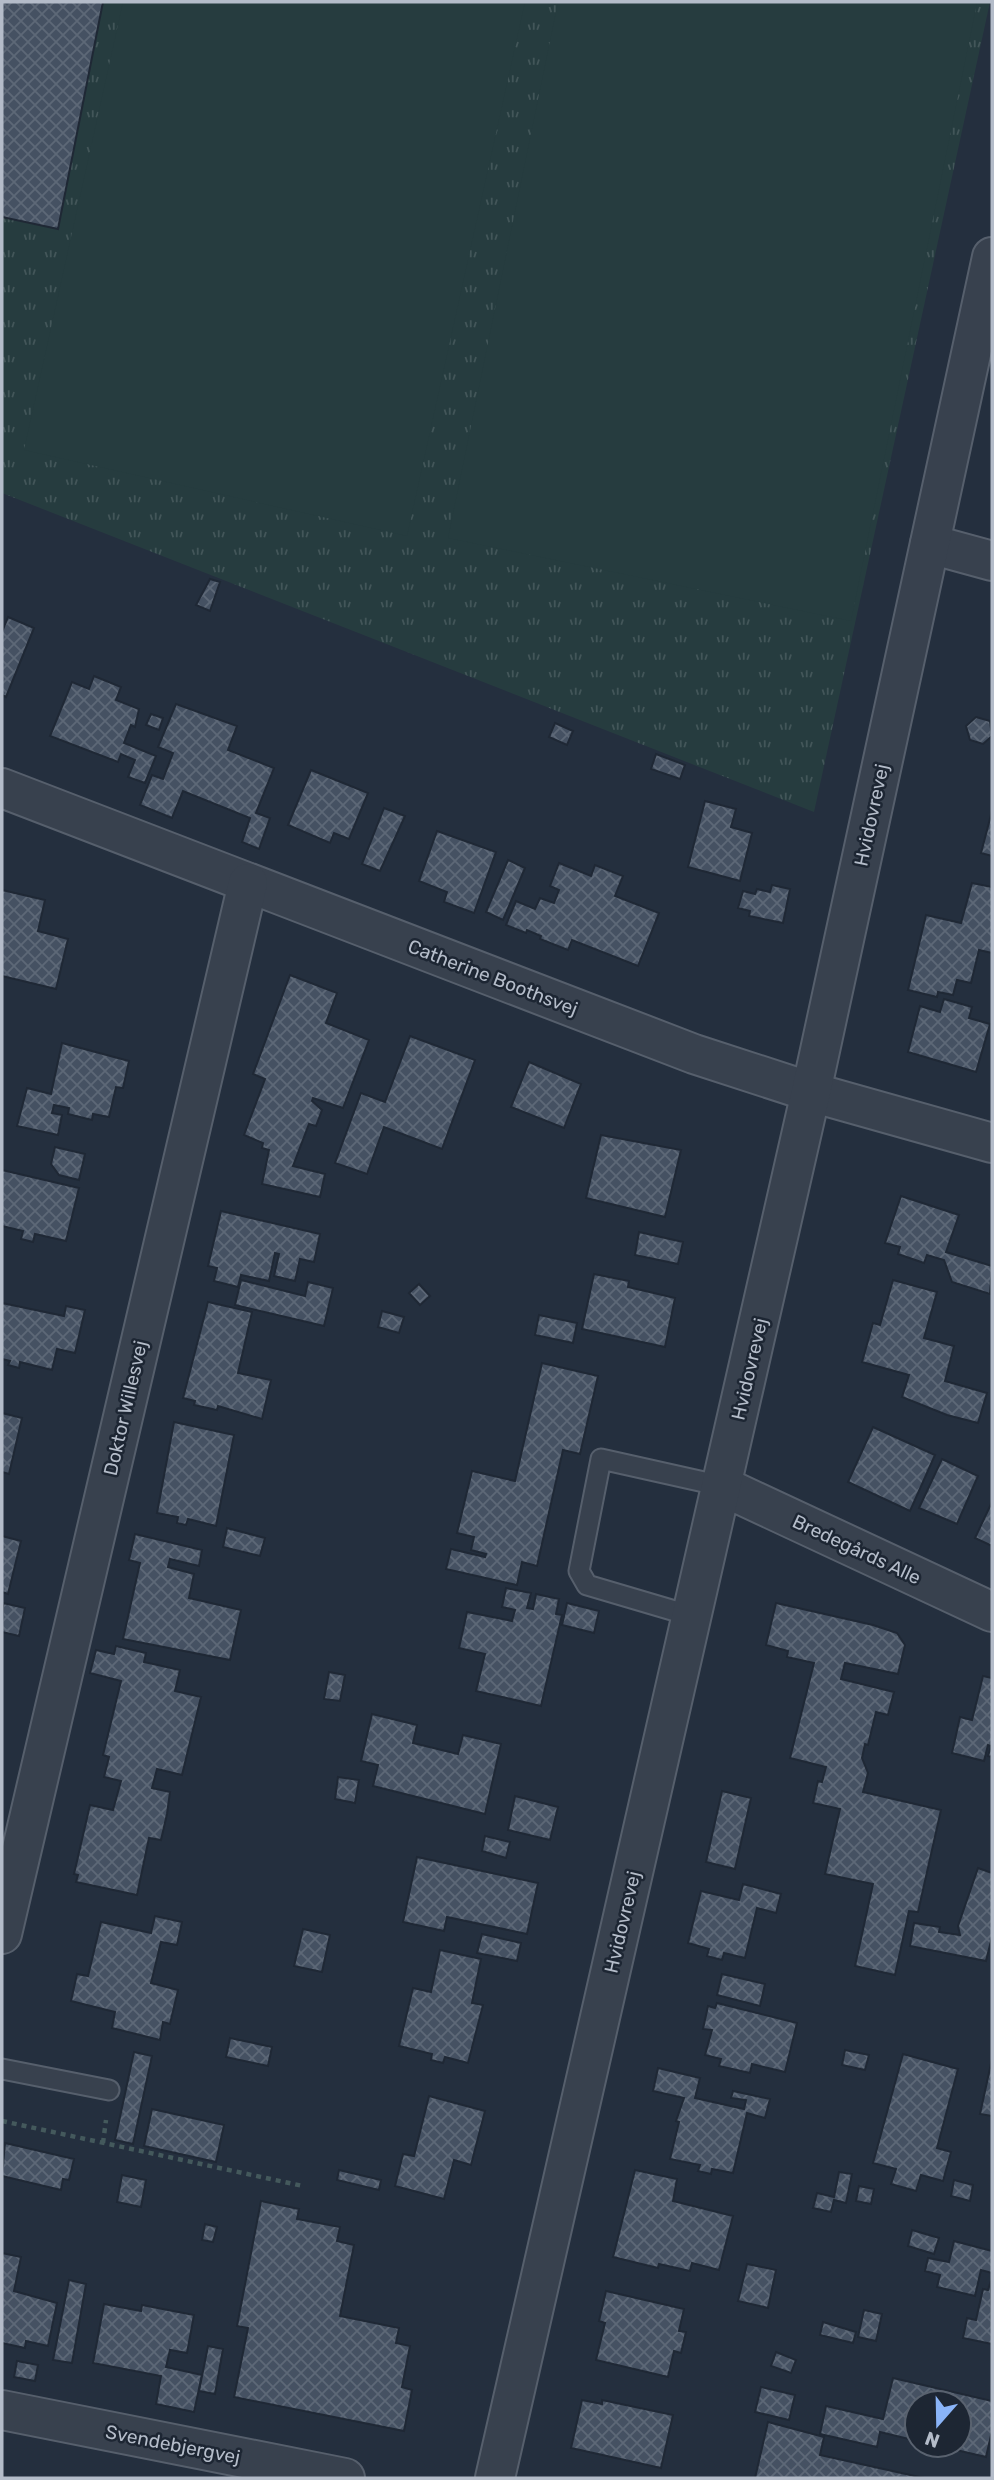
<svg xmlns="http://www.w3.org/2000/svg" width="994" height="2480" font-family="Rubik,sans-serif">
	<defs>
		<pattern id="grass-tufts" width="24" height="20" patternUnits="userSpaceOnUse" patternTransform="scale(1.75)"><rect width="24" height="20" fill="#263c3f"/><path d="M3 7l-1-3M5 7V3M7 7l1-3M15 17l-1-3M17 17v-4M19 17l1-3" fill="none" stroke="#435659"/></pattern>
		<pattern id="building-cross-hatch" width="8" height="8" patternUnits="userSpaceOnUse" patternTransform="scale(1.75)"><rect width="8" height="8" fill="#455162"/><path d="M0 0l8 8M0 8l8-8" fill="none" stroke="#5d6877"/></pattern>
	</defs>
	<rect width="100%" height="100%" fill="#242f3e"/>
	<polygon fill="url(#grass-tufts)" points="2,2 990,2 814,812 2,493"/>
	<g fill="#263c3f">
		<polygon points="123,2 525,2 407,536 24,450"/>
		<polygon points="558,2 977,3 851,621 448,538"/>
	</g>
	<g fill="url(#building-cross-hatch)" stroke="#1f2835" stroke-width="2">
		<polygon points="2,2 103,2 58,229 2,217"/>
		<polygon points="210,579 220,582 210,611 196,605"/>
		<polygon points="8,617 34,628 6,697 2,695 2,632"/>
		<polygon points="94,676 121,687 116,700 139,709 135,727 131,725 124,743 156,756 145,783 128,777 135,760 121,754 118,762 50,736 72,682 89,689"/>
		<polygon points="176,704 237,726 228,750 274,768 256,813 270,818 259,849 242,842 250,818 183,791 172,818 140,805 152,775 163,779 173,753 158,747"/>
		<polygon points="151,714 163,718 159,730 146,725"/>
		<polygon points="976,717 990,721 992,736 983,744 970,740 966,726"/>
		<polygon points="555,723 573,731 567,745 549,737"/>
		<polygon points="656,754 685,765 680,779 651,769"/>
		<polygon points="311,770 368,793 349,839 334,833 330,843 288,825"/>
		<polygon points="705,801 736,809 731,827 752,833 740,881 688,867"/>
		<polygon points="384,808 405,816 380,871 362,864"/>
		<polygon points="992,811 992,856 981,853"/>
		<polygon points="437,831 496,852 474,913 444,902 447,892 419,881"/>
		<polygon points="508,860 525,868 503,920 486,912"/>
		<polygon points="559,863 591,876 595,865 623,876 615,896 659,913 638,966 572,940 568,950 540,939 541,936 527,930 526,933 506,925 516,901 535,909 540,898 554,903 559,890 550,886"/>
		<polygon points="972,883 992,887 992,953 979,950 971,983 957,980 953,995 938,992 937,997 908,990 926,915 961,923"/>
		<polygon points="772,885 790,889 783,923 749,916 750,911 738,908 743,891 755,894 757,889 770,892"/>
		<polygon points="2,890 45,900 38,931 68,939 56,989 2,976"/>
		<polygon points="290,975 337,993 326,1023 369,1040 343,1108 313,1098 312,1101 322,1110 316,1126 309,1124 293,1166 325,1174 320,1197 262,1184 269,1150 262,1148 263,1143 244,1135 265,1079 253,1074"/>
		<polygon points="944,999 972,1007 969,1018 990,1024 976,1072 908,1052 920,1006 940,1012"/>
		<polygon points="410,1036 475,1060 442,1149 384,1127 367,1174 335,1163 361,1093 385,1102"/>
		<polygon points="62,1043 129,1061 123,1088 116,1087 109,1117 93,1114 92,1120 68,1114 69,1108 54,1105 52,1113 62,1115 58,1135 17,1126 27,1088 51,1094"/>
		<polygon points="529,1062 581,1084 564,1128 511,1107"/>
		<polygon points="601,1135 681,1150 665,1217 586,1198"/>
		<polygon points="55,1147 85,1154 79,1180 59,1175 51,1164"/>
		<polygon points="2,1170 79,1188 66,1241 35,1234 33,1242 21,1239 23,1231 2,1226"/>
		<polygon points="901,1196 959,1215 946,1252 992,1266 990,1294 952,1282 944,1260 927,1255 924,1263 898,1254 900,1247 885,1243"/>
		<polygon points="221,1211 320,1234 314,1262 300,1259 295,1281 274,1276 279,1254 275,1253 269,1281 241,1275 238,1287 214,1281 217,1268 208,1266"/>
		<polygon points="639,1232 683,1242 678,1264 635,1255"/>
		<polygon points="594,1274 629,1281 628,1287 675,1298 665,1347 582,1329"/>
		<polygon points="241,1280 305,1296 308,1282 333,1288 324,1326 235,1305"/>
		<polygon points="893,1280 937,1292 924,1338 954,1346 945,1381 987,1393 978,1423 947,1415 902,1397 909,1375 862,1362 873,1323 880,1325"/>
		<polygon points="419,1284 430,1296 420,1305 409,1293"/>
		<polygon points="208,1302 252,1312 238,1373 271,1380 262,1419 218,1406 217,1410 194,1405 195,1401 183,1398"/>
		<polygon points="2,1303 64,1316 66,1306 85,1310 75,1353 57,1349 52,1370 20,1362 19,1368 8,1365 10,1361 2,1359"/>
		<polygon points="382,1311 404,1317 399,1333 378,1327"/>
		<polygon points="539,1315 577,1323 573,1343 535,1335"/>
		<polygon points="542,1363 598,1376 580,1454 563,1450 537,1566 522,1562 517,1585 446,1569 451,1549 485,1557 486,1554 471,1550 474,1537 457,1533 472,1471 515,1481"/>
		<polygon points="2,1413 22,1418 9,1474 2,1472"/>
		<polygon points="174,1422 234,1435 216,1526 188,1519 186,1525 177,1523 178,1517 157,1513"/>
		<polygon points="873,1427 935,1455 910,1511 848,1482"/>
		<polygon points="942,1459 978,1476 957,1524 919,1508"/>
		<polygon points="992,1502 992,1546 975,1538"/>
		<polygon points="227,1528 265,1538 260,1556 223,1547"/>
		<polygon points="135,1534 202,1550 199,1566 170,1559 168,1567 194,1574 189,1598 241,1610 230,1660 123,1639 140,1563 129,1560"/>
		<polygon points="2,1536 21,1541 8,1594 2,1592"/>
		<polygon points="506,1588 531,1593 527,1608 533,1609 536,1594 559,1599 556,1614 562,1615 541,1706 476,1691 485,1654 459,1648 467,1612 512,1621 515,1610 502,1607"/>
		<polygon points="3,1603 25,1608 19,1636 2,1632"/>
		<polygon points="567,1603 599,1611 594,1633 562,1625"/>
		<polygon points="776,1603 873,1625 897,1633 905,1645 898,1674 845,1663 841,1679 894,1692 888,1715 876,1712 868,1745 865,1744 862,1758 868,1773 863,1792 941,1810 918,1912 909,1911 895,1975 855,1966 873,1884 825,1874 840,1809 813,1803 818,1781 822,1782 826,1767 790,1758 814,1663 787,1657 788,1651 766,1645"/>
		<polygon points="116,1646 146,1653 144,1662 180,1670 175,1691 201,1697 182,1775 157,1769 152,1788 170,1792 167,1814 161,1840 149,1838 137,1895 76,1882 78,1875 74,1874 90,1805 113,1810 121,1781 104,1777 109,1757 103,1755 121,1681 90,1673 96,1650 114,1654"/>
		<polygon points="329,1672 345,1675 340,1701 324,1699"/>
		<polygon points="983,1676 992,1678 992,1757 988,1756 991,1746 988,1745 984,1761 952,1753 960,1717 972,1720"/>
		<polygon points="372,1714 417,1725 413,1743 458,1754 463,1735 501,1744 485,1814 373,1786 378,1765 361,1761"/>
		<polygon points="338,1777 359,1780 355,1803 335,1799"/>
		<polygon points="722,1791 751,1798 735,1869 706,1862"/>
		<polygon points="515,1796 558,1807 550,1840 508,1830"/>
		<polygon points="485,1836 510,1842 506,1858 482,1851"/>
		<polygon points="417,1857 538,1883 527,1934 447,1917 444,1931 403,1922"/>
		<polygon points="978,1868 992,1873 992,1937 986,1961 910,1946 914,1923 940,1927 939,1932 960,1935 958,1926"/>
		<polygon points="743,1884 781,1894 776,1913 757,1908 745,1958 724,1953 722,1960 707,1956 709,1949 688,1943 701,1891 739,1900"/>
		<polygon points="155,1916 182,1922 177,1945 161,1942 151,1983 178,1990 170,2024 163,2022 160,2040 112,2028 115,2012 71,2001 77,1974 88,1976 101,1922 151,1933"/>
		<polygon points="303,1929 330,1935 322,1972 294,1966"/>
		<polygon points="482,1934 521,1943 517,1961 477,1953"/>
		<polygon points="440,1950 481,1959 472,2003 483,2005 468,2063 445,2057 443,2063 431,2060 432,2054 399,2046 413,1988 431,1992"/>
		<polygon points="722,1974 765,1984 760,2006 717,1995"/>
		<polygon points="717,2003 797,2023 785,2072 752,2064 750,2073 719,2066 721,2059 705,2055 712,2030 703,2029 708,2006 715,2008"/>
		<polygon points="230,2038 272,2047 268,2066 226,2057"/>
		<polygon points="845,2050 869,2055 865,2070 842,2065"/>
		<polygon points="134,2052 152,2056 133,2144 115,2140"/>
		<polygon points="903,2054 958,2069 937,2148 951,2152 943,2181 921,2175 916,2191 891,2184 896,2169 873,2163"/>
		<polygon points="992,2059 992,2116 980,2114"/>
		<polygon points="658,2068 700,2078 695,2098 744,2109 746,2100 731,2098 733,2091 770,2099 765,2118 747,2113 733,2173 712,2169 711,2174 698,2171 700,2165 670,2159 679,2122 676,2121 684,2098 653,2091"/>
		<polygon points="429,2096 485,2111 471,2165 454,2160 444,2199 395,2186 403,2154 414,2156"/>
		<polygon points="152,2109 224,2125 216,2162 144,2146"/>
		<polygon points="5,2143 74,2159 69,2180 63,2179 61,2190 2,2176"/>
		<polygon points="339,2170 381,2180 379,2190 337,2180"/>
		<polygon points="635,2170 677,2179 673,2201 733,2216 719,2270 692,2263 690,2271 659,2264 658,2268 613,2257"/>
		<polygon points="839,2172 852,2174 846,2203 834,2200 831,2212 813,2208 817,2193 834,2197"/>
		<polygon points="122,2175 146,2180 141,2207 117,2202"/>
		<polygon points="954,2180 973,2185 970,2201 951,2196"/>
		<polygon points="859,2186 874,2189 871,2204 856,2201"/>
		<polygon points="261,2201 299,2209 297,2219 340,2227 337,2241 354,2245 340,2316 399,2328 396,2343 410,2346 402,2387 412,2390 404,2431 234,2397 248,2328 237,2326"/>
		<polygon points="205,2224 217,2227 213,2242 202,2240"/>
		<polygon points="912,2230 939,2238 934,2254 908,2246"/>
		<polygon points="954,2241 992,2251 992,2273 981,2270 975,2296 937,2287 940,2275 925,2271 928,2258 949,2262"/>
		<polygon points="2,2253 21,2257 14,2291 57,2303 48,2346 26,2341 25,2348 2,2343"/>
		<polygon points="747,2264 776,2270 768,2308 738,2301"/>
		<polygon points="69,2280 86,2284 72,2363 53,2360"/>
		<polygon points="991,2281 992,2344 963,2338 967,2318 976,2320 983,2289 988,2290"/>
		<polygon points="606,2291 684,2309 679,2331 686,2332 681,2353 674,2351 668,2377 596,2360 605,2323 599,2321"/>
		<polygon points="104,2304 141,2311 142,2305 194,2315 187,2353 170,2350 166,2367 202,2375 194,2412 156,2404 161,2376 93,2363"/>
		<polygon points="864,2310 882,2314 876,2341 858,2337"/>
		<polygon points="823,2322 856,2332 853,2343 820,2335"/>
		<polygon points="208,2346 223,2349 215,2394 199,2391"/>
		<polygon points="776,2352 796,2360 791,2373 771,2366"/>
		<polygon points="17,2361 38,2365 35,2381 14,2377"/>
		<polygon points="893,2378 992,2401 992,2431 986,2457 935,2445 959,2445 959,2403 917,2403 917,2441 880,2432 877,2447 820,2434 826,2406 883,2419"/>
		<polygon points="761,2387 795,2395 789,2420 755,2412"/>
		<polygon points="582,2400 602,2404 602,2400 673,2415 661,2468 571,2448"/>
		<polygon points="768,2422 824,2437 820,2455 924,2478 755,2478"/>
	</g>
	<g fill="none" stroke-linecap="round" stroke-linejoin="round">
		<defs>
			<g id="service">
				<polyline points="692,1616 587,1585 579,1571 601,1459 722,1486"/>
				<polyline points="2,2069 109,2090"/>
			</g>
			<g id="minor">
				<polyline points="930,544 992,561"/>
				<polyline points="2,788 694,1054 811,1092 992,1143"/>
				<polyline points="722,1486 992,1612"/>
				<polyline points="2,1934 248,883"/>
				<polyline points="2,2410 345,2478"/>
			</g>
			<polyline id="tertiary" points="495,2478 811,1092 992,257"/>
		</defs>
		<use href="#service" stroke="#565f6c" stroke-width="23"/>
		<use href="#minor" stroke="#565f6c" stroke-width="42"/>
		<use href="#tertiary" stroke="#565f6c" stroke-width="42"/>
		<g stroke="#44595c" stroke-width="4.5" stroke-dasharray="5 5" stroke-linecap="butt">
			<polyline points="2,2121 303,2186"/>
			<polyline points="103,2143 106,2120"/>
		</g>
		<use href="#service" stroke="#38414e" stroke-width="19"/>
		<use href="#minor" stroke="#38414e" stroke-width="38"/>
		<use href="#tertiary" stroke="#38414e" stroke-width="38"/>
	</g>
	<g text-anchor="middle" stroke-width="5" stroke-linejoin="round" paint-order="stroke">
		<g font-size="19" fill="#b4bcc9" stroke="#1d2633">
			<text transform="translate(871 815) rotate(-78)" y="7">Hvidovrevej</text>
			<text transform="translate(493 977) rotate(21)" y="7">Catherine Boothsvej</text>
			<text transform="translate(749 1369) rotate(-77)" y="7">Hvidovrevej</text>
			<text transform="translate(125 1408) rotate(-77)" y="7">Doktor Willesvej</text>
			<text transform="translate(857 1549) rotate(25)" y="7">Bredegårds Alle</text>
			<text transform="translate(622 1922) rotate(-77)" y="7">Hvidovrevej</text>
			<text transform="translate(173 2444) rotate(11)" y="7">Svendebjergvej</text>
		</g>
	</g>
	<rect width="994" height="2480" fill="none" stroke="#b4bcc9" stroke-width="7"/>
	<g transform="translate(938 2424) rotate(200)"><circle r="33" fill="#1d2633" stroke="#59626f" stroke-width="2"/>
	<path d="M0-5L12 26L0 18L-12 26Z" fill="#8ab4f8"/>
	<text y="-10" font-size="19" font-weight="bold" text-anchor="middle" fill="#b4bcc9">N</text>
	</g>
</svg>
